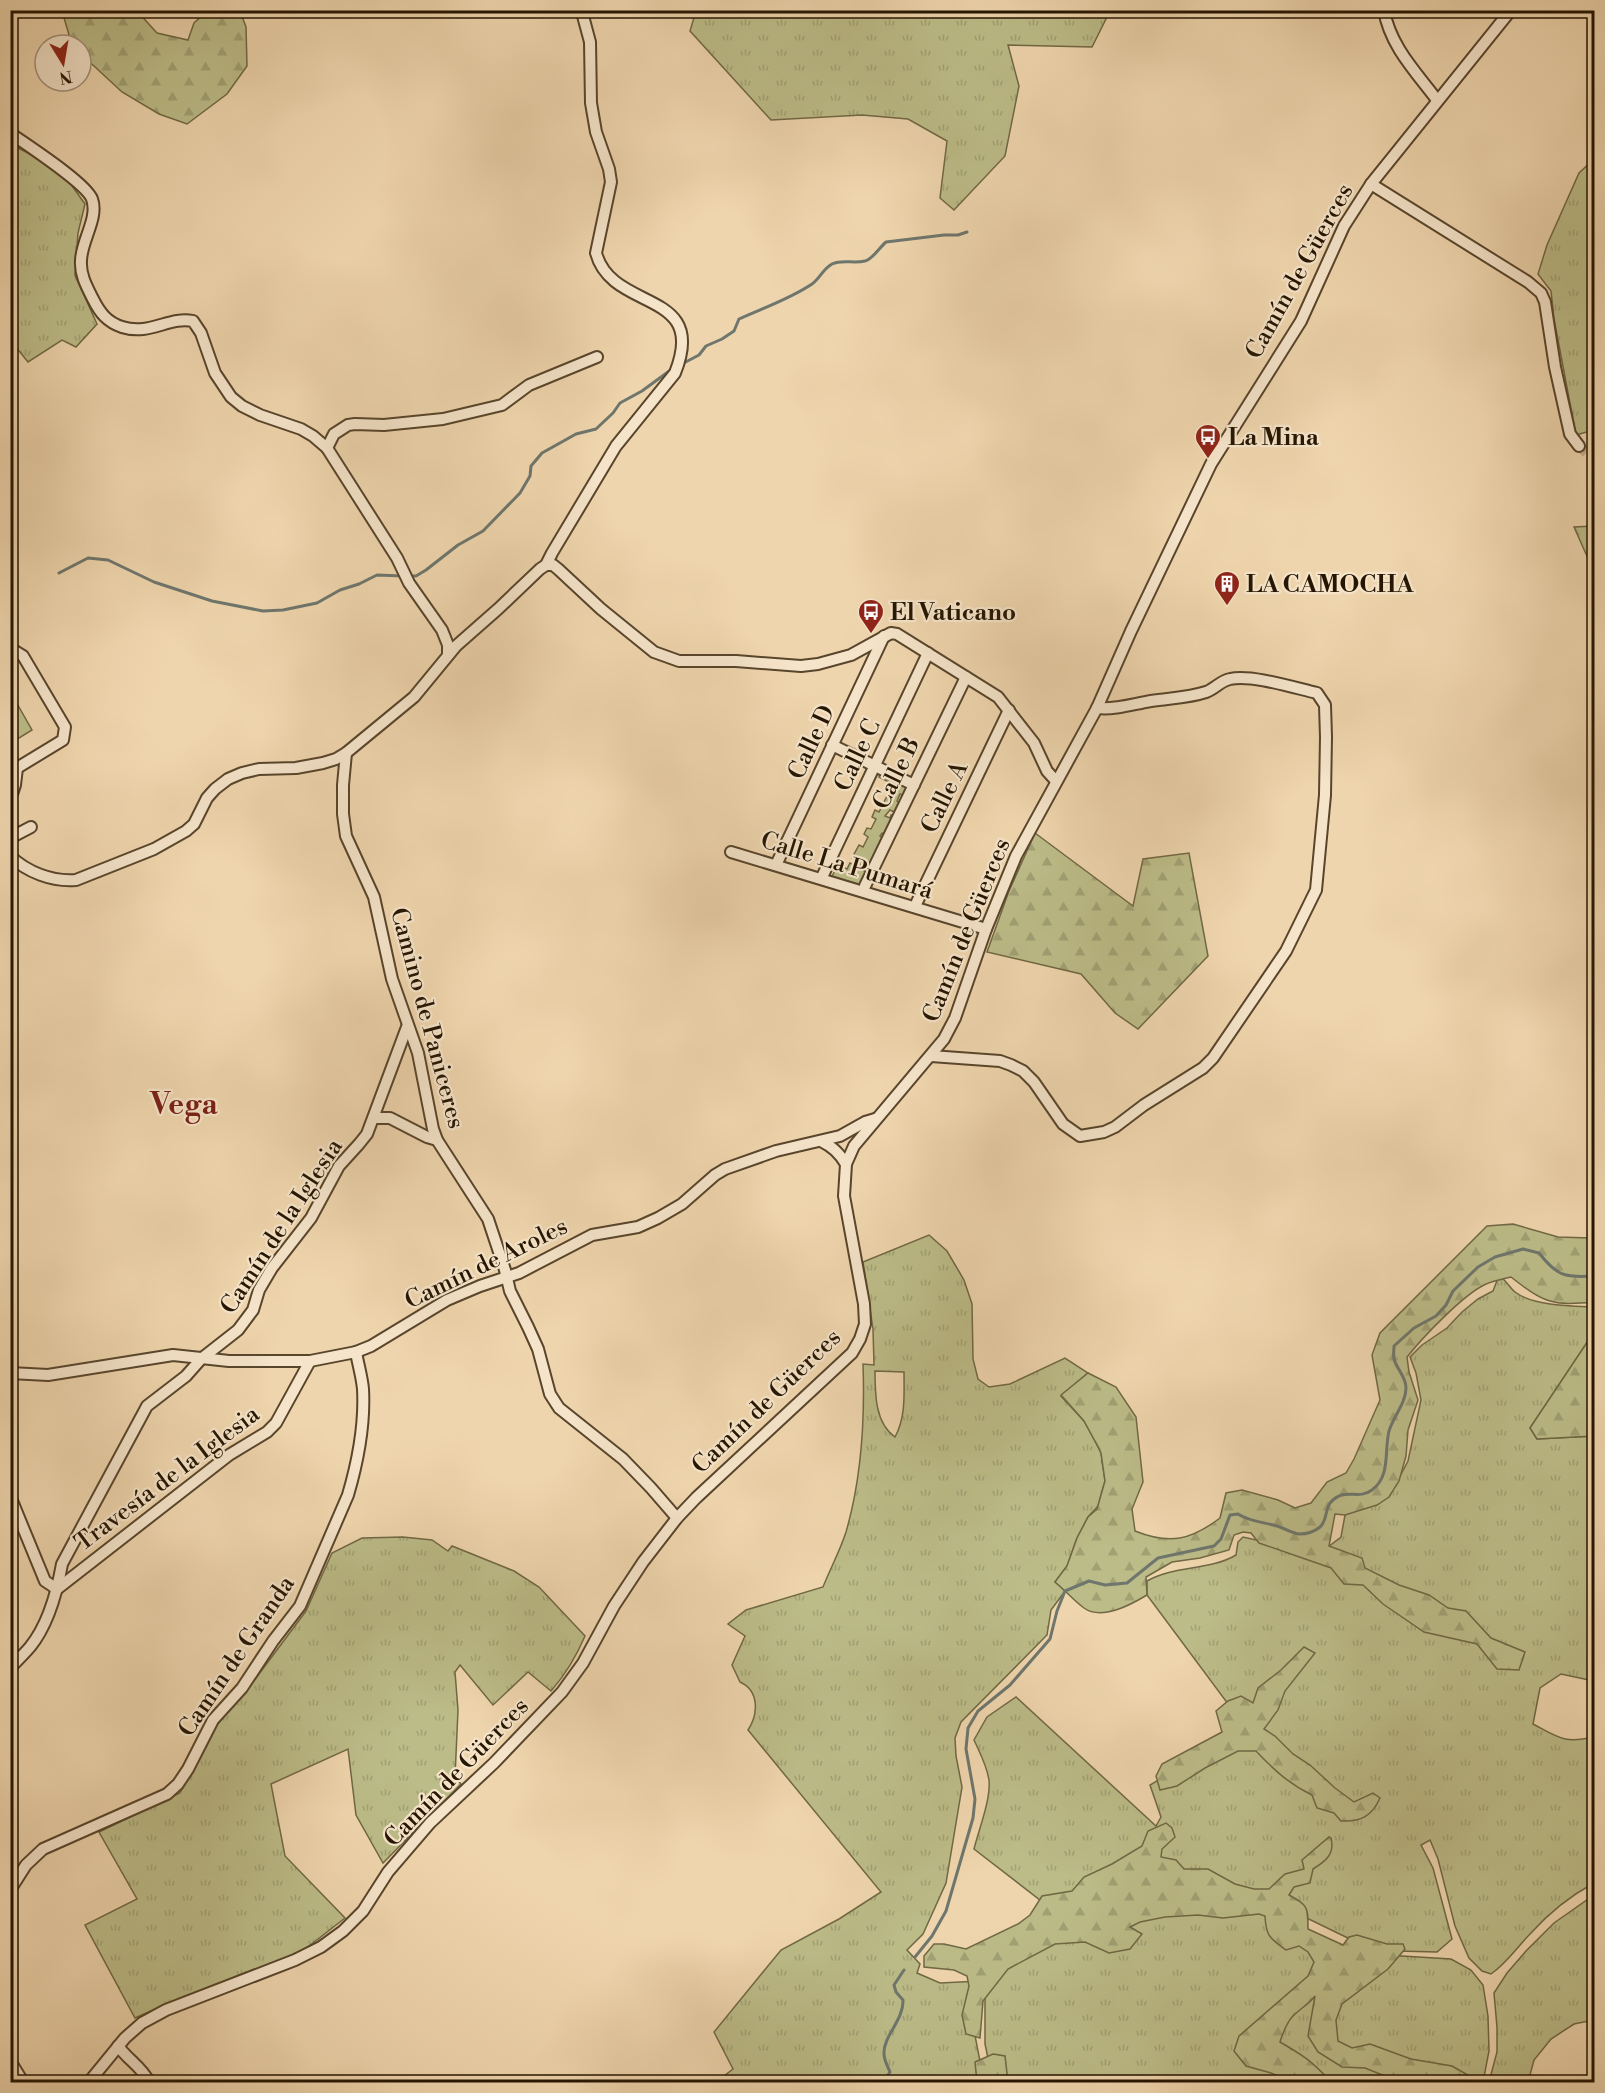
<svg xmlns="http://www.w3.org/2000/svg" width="1605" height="2093" font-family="'Libre Bodoni',serif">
	<defs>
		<pattern id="grass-tufts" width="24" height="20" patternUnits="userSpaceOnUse" patternTransform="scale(1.5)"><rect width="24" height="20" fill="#bcbc88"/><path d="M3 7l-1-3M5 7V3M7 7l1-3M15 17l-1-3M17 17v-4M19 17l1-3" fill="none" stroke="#a1a174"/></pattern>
		<pattern id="forest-firs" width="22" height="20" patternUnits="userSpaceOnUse" patternTransform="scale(1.5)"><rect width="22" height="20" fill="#bcbc88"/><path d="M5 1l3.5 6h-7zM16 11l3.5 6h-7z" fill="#a1a174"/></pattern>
	</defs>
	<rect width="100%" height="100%" fill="#efd5ad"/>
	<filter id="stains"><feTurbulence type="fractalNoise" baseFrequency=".00333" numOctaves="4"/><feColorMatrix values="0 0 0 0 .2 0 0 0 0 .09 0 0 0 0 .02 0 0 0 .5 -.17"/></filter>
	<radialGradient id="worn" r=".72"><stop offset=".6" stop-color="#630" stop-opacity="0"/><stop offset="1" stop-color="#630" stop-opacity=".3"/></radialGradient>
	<g fill="url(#grass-tufts)" stroke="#706844" stroke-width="1.5" fill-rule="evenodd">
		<polygon points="696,11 696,10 1110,11 1092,47 1008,45 1019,86 1005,156 954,210 940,198 947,141 908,119 862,115 771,120 690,31"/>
		<polygon points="10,144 60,169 85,204 78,233 75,275 97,324 76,347 62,340 28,362 11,341"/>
		<polygon points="1594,159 1594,430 1576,435 1554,319 1551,291 1538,274 1547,245 1579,173"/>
		<path d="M929 1235 947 1251 964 1280 972 1304 973 1359 978 1379 989 1387 1010 1384 1065 1358 1088 1373 1061 1396 1084 1421 1096 1443 1101 1453 1105 1481 1098 1506 1088 1517 1077 1538 1067 1566 1055 1582 1065 1591 1051 1610 1047 1635 961 1722 955 1738 956 1756 962 1787 946 1883 923 1934 907 1950 920 1964 917 1973 940 1983 980 1981 972 2020 984 2082H716L733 2069 714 2032 781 1950 839 1919 881 1892 748 1730C758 1715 760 1691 740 1682L732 1665 745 1636 728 1624 746 1610 823 1587C830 1569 840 1551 846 1532 862 1477 865 1420 863 1364L874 1365 873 1329 863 1262ZM875 1371 904 1372C904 1394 906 1417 895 1437 875 1423 875 1394 875 1371Z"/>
		<path d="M1498 1278H1502C1507 1282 1510 1288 1515 1292 1533 1306 1572 1306 1594 1307V1332L1530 1428 1537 1439 1594 1436V1681L1561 1674 1540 1688 1533 1724C1558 1737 1564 1744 1593 1737L1594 1742V1883C1570 1896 1549 1913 1531 1933 1517 1947 1507 1963 1491 1974L1482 1971 1469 1958 1455 1926 1438 1859 1430 1840 1421 1845 1433 1868 1452 1939 1437 1952 1396 1951 1354 1941 1280 1905 1067 1921 974 1849C979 1829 991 1799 989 1780 987 1766 980 1753 974 1740L987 1717 1016 1697 1156 1826 1161 1817 1150 1785 1246 1728 1147 1595V1581C1175 1565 1209 1571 1236 1555L1238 1542 1243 1537 1283 1546 1324 1550 1341 1537 1345 1515 1389 1497 1408 1461 1421 1400 1416 1373 1410 1357 1422 1345 1447 1328 1462 1312 1478 1299 1493 1291Z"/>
		<path d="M403 1537 432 1540 448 1551 452 1546 514 1571 539 1587 585 1636C576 1657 566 1674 551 1691L528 1672 493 1705 460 1665 455 1672 458 1710 455 1777 461 1784 383 1863 356 1815 348 1749 271 1784 285 1856 345 1918 300 1953 185 1996 135 2018 85 1925 137 1899 99 1832 180 1793 217 1723 247 1690 306 1611 332 1553 362 1538Z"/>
		<polygon points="1594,1895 1594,2020 1574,2024 1551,2039 1534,2060 1528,2082 1489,2082 1497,2052 1497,2027 1494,1993 1507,1973 1526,1951 1554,1923"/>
		<polygon points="1134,1900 1244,1904 1346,1947 1385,1955 1451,1959 1471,1970 1483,1985 1488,2016 1489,2051 1483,2082 993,2082 985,2044 985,1991 1003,1962"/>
	</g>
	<g fill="url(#forest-firs)" stroke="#706844" stroke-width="1.5">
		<polygon points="62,11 137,11 157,33 188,40 194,23 207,11 240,11 246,27 247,66 227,94 187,124 159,114 122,92 81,54 81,45 72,45"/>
		<polygon points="1594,526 1594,572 1574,527"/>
		<polygon points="1035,833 1133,906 1143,859 1189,853 1208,956 1138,1029 1115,1013 1081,974 987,952 1009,891"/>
		<path d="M1513 1224 1558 1237 1590 1238 1594 1235V1302C1552 1306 1544 1303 1511 1277 1502 1279 1492 1281 1484 1285 1462 1296 1423 1337 1407 1357L1409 1372 1418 1400 1408 1430 1406 1456 1399 1481 1389 1497 1377 1505 1345 1515 1335 1514 1329 1546 1362 1558 1365 1568 1399 1585 1429 1595 1448 1608 1466 1611 1491 1638 1525 1652 1519 1670 1497 1669 1477 1644 1424 1632 1383 1604 1363 1585 1344 1584 1331 1568 1259 1543 1251 1533 1243 1532 1234 1535 1229 1550 1200 1558 1172 1562 1146 1577 1147 1595C1132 1604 1102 1621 1084 1608 1074 1601 1065 1590 1055 1582L1067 1566 1077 1538 1088 1517 1097 1509 1105 1481 1101 1453 1096 1443 1084 1421 1061 1395 1088 1373 1116 1387 1136 1417 1143 1482 1132 1509 1135 1531C1170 1545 1191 1540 1220 1518L1226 1493 1242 1490 1278 1500 1295 1508 1311 1503 1327 1482 1346 1473 1354 1459 1380 1400 1372 1355 1380 1333 1487 1226Z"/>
		<polygon points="1594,1332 1594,1436 1537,1439 1530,1428"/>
		<path d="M1304 1647 1315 1653 1285 1691 1278 1710 1264 1729 1275 1736 1293 1754 1310 1765 1335 1788 1354 1802 1373 1793 1380 1798C1372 1816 1361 1822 1341 1821L1334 1813 1317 1808 1312 1795C1289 1784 1273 1769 1256 1751H1238L1205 1768 1177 1786 1160 1790 1156 1776 1162 1764 1222 1732 1216 1711 1228 1701 1241 1696 1253 1703 1258 1688 1281 1670Z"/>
		<path d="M1166 1823 1172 1828 1175 1837 1162 1849 1161 1857 1176 1860 1184 1869H1208L1235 1884 1254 1889H1269L1285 1874 1304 1869 1302 1860 1329 1837 1331 1838C1335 1854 1326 1861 1313 1869L1310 1883 1294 1887 1289 1895C1308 1906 1308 1906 1308 1929L1343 1945 1349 1937 1357 1935 1387 1944H1403L1405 1949 1388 1969 1342 2004 1336 2020 1338 2041 1352 2048 1370 2044 1411 2059 1452 2066 1480 2082H1418L1385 2076 1365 2068 1342 2067 1318 2052 1308 2036 1315 1996C1309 2004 1301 2008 1293 2016 1286 2023 1283 2033 1280 2042 1304 2056 1312 2061 1331 2082H1292L1271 2073 1246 2066 1234 2051 1239 2036 1308 1976 1314 1962 1308 1952 1299 1946 1286 1950C1270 1938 1266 1937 1265 1916L1259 1914 1223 1918 1198 1915 1165 1917 1140 1922 1130 1927 1142 1934 1130 1949 1109 1953 1085 1942 1055 1944 1008 1969 983 2001 980 2038 966 2034 962 2015 969 1986 967 1976 954 1970 924 1967V1956L934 1944H944L966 1949 1018 1924 1030 1915 1042 1896 1072 1891 1084 1877 1112 1864 1142 1846 1148 1831Z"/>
		<polygon points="993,2054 1005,2056 1008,2082 977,2082 975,2062"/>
	</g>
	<g fill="#bcbc88" stroke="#706844" stroke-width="1.5">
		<polygon points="11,693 32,730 11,743 10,743"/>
		<polygon points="880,774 908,788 904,796 900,794 897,801 900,803 896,813 890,810 885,816 890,818 891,815 894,817 886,834 882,833 880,836 884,838 871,865 867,863 865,867 861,865 859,868 868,873 859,889 830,880 838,865 847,869 850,863 854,865 856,860 852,858 859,845 863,847 868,837 864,834 867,828 871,829 876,819 872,817 875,810 879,812 890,790 886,788 889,782 879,777"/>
	</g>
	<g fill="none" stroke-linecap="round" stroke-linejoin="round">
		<g stroke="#6e766d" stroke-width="3">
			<path d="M680 365 699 355 706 346 722 339 734 331 739 319C763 308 790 299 812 284 820 278 823 269 832 264 843 259 853 264 865 261 873 259 879 248 886 242L944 235H958L967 232"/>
			<polyline points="59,573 88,558 108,560 154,582 212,601 263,611 283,610 317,603 340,590 359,584 377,575 403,576"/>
			<polyline points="410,576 416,576 426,570 458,545 483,531 520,493 530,476 531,466 542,453 576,434 596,429 613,413 620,403 642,391 672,369"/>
			<path d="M915 1957 932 1936 946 1911 973 1818 975 1799 966 1749 968 1728 978 1711 1010 1685 1050 1639 1057 1611 1065 1591 1089 1581 1105 1585 1127 1583 1158 1558 1214 1546 1221 1539 1230 1515 1238 1514C1250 1522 1264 1522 1277 1526 1284 1528 1291 1533 1299 1534 1306 1534 1314 1532 1320 1527 1327 1521 1325 1510 1330 1503 1345 1486 1357 1501 1372 1490 1391 1476 1384 1451 1389 1431 1393 1417 1406 1403 1406 1388 1406 1376 1397 1370 1394 1359 1393 1355 1394 1350 1394 1346L1414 1328 1436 1316 1446 1305 1453 1291 1478 1267 1495 1257 1523 1249 1539 1253C1557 1276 1565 1278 1594 1276"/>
			<path d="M883 2082 890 2072C888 2067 884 2060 884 2054 883 2036 904 2020 903 2000L896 1992 894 1985 904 1970"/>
		</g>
		<polyline stroke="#c7af8b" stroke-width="10" stroke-dasharray="10 5" stroke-linecap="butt" points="1579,446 1594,460"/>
		<defs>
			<g id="minor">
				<path d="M1384 10C1390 46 1416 72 1437 100"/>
				<path d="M10 133C27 145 86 183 92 199 99 218 81 241 81 261 80 275 87 287 93 299 100 313 107 322 122 327 150 336 169 316 193 321L201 333 215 373 231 397 242 406 260 415 301 429 313 436 327 448 397 558 409 583 442 630 448 645V655"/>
				<polyline points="1371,184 1528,282 1541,293 1545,302 1555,367 1570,434 1579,446"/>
				<polyline points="327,448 334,434 348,425 355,424 384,425 443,419 502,405 529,385 597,357"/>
				<polyline points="546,565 553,565 558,569 601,609 654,652 679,661 736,661 801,666 818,664 851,655 891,633 897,634 998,697 1034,743 1047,771 1056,781"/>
				<polyline points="10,648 23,656 65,727 63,740 17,768 15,785 10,800"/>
				<polyline points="832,745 914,785"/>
				<polyline points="346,753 343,785 343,814 346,836 374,897 392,979 418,1053 433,1129 437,1140 488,1219 505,1270 510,1291 528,1327 538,1349 550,1394 559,1408 623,1459 651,1488 677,1518"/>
				<polyline points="10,838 31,827"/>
				<polyline points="731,852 986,929"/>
				<path d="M10 856C27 872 52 882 76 880L154 849 186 831 194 824 207 798 215 789 228 779 242 773 259 769 296 768 323 763 336 759 346 753 414 697 456 646 498 609 540 569 546 565 552 553 616 446 675 373C709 288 612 313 596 253L611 182 609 169 596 132 591 103 590 42 583 16 580 10"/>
				<polyline points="776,865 884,636"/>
				<polyline points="823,875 928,653"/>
				<polyline points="865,886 966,677"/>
				<polyline points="917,902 1009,710"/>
				<path d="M931 1056 1000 1061 1011 1065 1023 1071 1034 1082 1063 1124 1080 1136 1104 1132 1115 1127 1144 1105 1203 1068 1213 1058 1286 951 1316 890 1325 795 1326 737 1325 705 1317 693C1295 688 1251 674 1230 679 1220 681 1215 689 1206 692 1188 698 1170 698 1151 701 1133 704 1115 710 1097 708"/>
				<polyline points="374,1118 390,1118 427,1137 437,1140"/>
				<path d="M821 1141C833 1147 839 1153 846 1164"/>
				<polyline points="10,1373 48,1375 173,1355 229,1361 310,1361 356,1352 371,1346 447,1300 480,1286 519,1273 592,1235 638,1227 658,1218 682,1204 715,1175 725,1169 776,1151 840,1136 865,1122 875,1119"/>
				<polyline points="10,1496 45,1581 57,1589"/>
				<polyline points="57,1589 229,1455 267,1432 276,1423 310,1361"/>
				<path d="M10 1668C17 1661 24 1654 30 1647 48 1625 57 1592 62 1564L147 1406 186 1376 201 1359 238 1330 253 1310 259 1290 272 1268 311 1218 339 1166 359 1144 367 1134 407 1027"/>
				<path d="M10 1890 26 1865 43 1849 167 1794 178 1784 188 1769 213 1720 242 1688 273 1641 300 1606 348 1495C358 1461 365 1425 363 1389 362 1377 358 1364 356 1352"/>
				<path d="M118 2046C128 2060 142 2067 149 2082"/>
				<polyline points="10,2061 23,2082"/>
				<polyline points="89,2082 125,2038 142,2023 166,2010 295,1960 321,1947 343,1931 363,1911 388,1872 430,1823 494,1763 562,1692 583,1663 614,1606 643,1562 677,1518 696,1498 852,1353 860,1339 865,1324 864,1304 844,1196 846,1164 854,1146 944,1039 955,1018 986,929 1016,856 1097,708 1131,631 1211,464 1301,321 1344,226 1371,184 1511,10"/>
			</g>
		</defs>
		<use href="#minor" stroke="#58452c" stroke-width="14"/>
		<use href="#minor" stroke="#f5e4ca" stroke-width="10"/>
	</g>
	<defs>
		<symbol id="bus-pin" viewBox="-11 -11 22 30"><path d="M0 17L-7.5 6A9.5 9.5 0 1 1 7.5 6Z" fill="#8f2418" stroke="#f5e4ca"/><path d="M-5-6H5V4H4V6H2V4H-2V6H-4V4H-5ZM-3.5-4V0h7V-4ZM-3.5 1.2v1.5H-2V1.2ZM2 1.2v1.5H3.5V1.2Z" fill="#fff"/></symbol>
		<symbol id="building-pin" viewBox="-11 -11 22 30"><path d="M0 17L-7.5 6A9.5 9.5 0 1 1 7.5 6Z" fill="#8f2418" stroke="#f5e4ca"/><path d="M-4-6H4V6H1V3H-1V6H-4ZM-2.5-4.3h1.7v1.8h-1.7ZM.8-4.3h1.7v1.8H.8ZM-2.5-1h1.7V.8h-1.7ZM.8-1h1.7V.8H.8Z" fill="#fff"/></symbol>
	</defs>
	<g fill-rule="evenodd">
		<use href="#bus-pin" x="1193" y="422" width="30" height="40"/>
		<use href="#building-pin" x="1212" y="569" width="30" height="40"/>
		<use href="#bus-pin" x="856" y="597" width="30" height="40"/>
	</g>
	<g text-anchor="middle" stroke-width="4.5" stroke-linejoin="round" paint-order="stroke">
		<g font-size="24" fill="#251501" stroke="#f5e4ca">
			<text transform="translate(1299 271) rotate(-61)" y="8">Camín de Güerces</text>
			<text transform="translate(811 742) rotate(-65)" y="8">Calle D</text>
			<text transform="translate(857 755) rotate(-65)" y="8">Calle C</text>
			<text transform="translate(896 773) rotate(-64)" y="8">Calle B</text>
			<text transform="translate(944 797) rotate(-64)" y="8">Calle A</text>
			<text transform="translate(847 865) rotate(17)" y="8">Calle La Pumará</text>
			<text transform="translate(966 930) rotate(-68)" y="8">Camín de Güerces</text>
			<text transform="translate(428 1018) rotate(75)" y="8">Camino de Paniceres</text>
			<text transform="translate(281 1226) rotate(-57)" y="8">Camín de la Iglesia</text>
			<text transform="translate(486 1263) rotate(-26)" y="8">Camín de Aroles</text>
			<text transform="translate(766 1401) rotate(-44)" y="8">Camín de Güerces</text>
			<text transform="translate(167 1478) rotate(-37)" y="8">Travesía de la Iglesia</text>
			<text transform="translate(236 1656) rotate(-56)" y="8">Camín de Granda</text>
			<text transform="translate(456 1772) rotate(-46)" y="8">Camín de Güerces</text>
		</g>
		<g font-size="24" font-weight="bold" fill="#251501" stroke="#f5e4ca" text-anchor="start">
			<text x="1228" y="445">La Mina</text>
			<text x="1246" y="592">LA CAMOCHA</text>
			<text x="890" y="620">El Vaticano</text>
		</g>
		<g font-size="30" font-weight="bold" fill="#7a1f14" stroke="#f5e4ca">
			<text x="184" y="1114">Vega</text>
		</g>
	</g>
	<rect width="1605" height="2093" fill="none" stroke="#efd5ad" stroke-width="36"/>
	<rect x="12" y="12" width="1581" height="2069" fill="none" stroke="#251501" stroke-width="3"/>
	<rect x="18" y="18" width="1569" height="2057" fill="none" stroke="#251501" stroke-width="1.5"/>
	<g transform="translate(63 63) rotate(169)"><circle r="28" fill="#f5e4ca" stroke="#a2917a" stroke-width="1.5"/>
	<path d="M0-4.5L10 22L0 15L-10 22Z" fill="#8f2418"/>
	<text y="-9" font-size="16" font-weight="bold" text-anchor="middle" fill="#251501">N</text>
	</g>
	<rect width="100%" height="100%" filter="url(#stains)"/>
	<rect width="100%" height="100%" fill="url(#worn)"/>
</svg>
